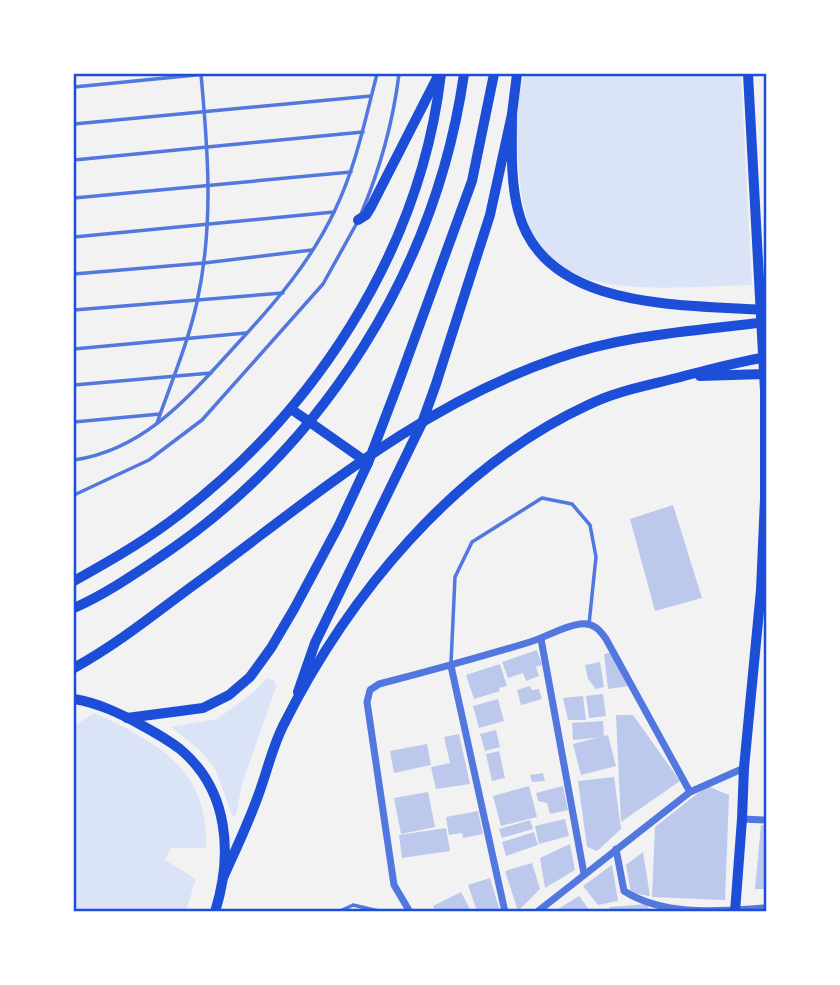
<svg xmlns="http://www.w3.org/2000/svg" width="840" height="985" font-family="Mulish,sans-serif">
	<rect width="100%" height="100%" fill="#f2f2f2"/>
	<g fill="#dbe4f7">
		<path d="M524 74H741L752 285C705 286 632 293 587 279 570 273 550 261 539 246 519 217 517 156 517 121 517 106 521 89 524 74Z"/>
		<polygon points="267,678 274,680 276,687 242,784 236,814 233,817 215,769 201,751 171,727 217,719 254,692"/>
		<path d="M94 713C158 742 209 770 206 848H171L165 860 196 879 186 911H74V726Z"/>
	</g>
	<g fill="#bdc9ec">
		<polygon points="673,505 702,598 655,611 630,519"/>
		<polygon points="537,650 542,665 536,667 539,676 526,681 523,673 508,678 502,662"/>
		<polygon points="610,653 629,686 608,689 604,654"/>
		<polygon points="600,662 604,687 596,689 588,679 585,665"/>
		<polygon points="500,664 507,686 499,688 500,691 474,699 466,675"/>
		<polygon points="530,686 532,690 539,689 542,699 521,705 517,690"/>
		<polygon points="603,694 606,716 589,718 586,696"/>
		<polygon points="583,696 586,720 568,720 563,698"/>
		<polygon points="498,699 504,721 479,728 473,706"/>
		<polygon points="616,715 633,715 680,781 621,822"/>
		<polygon points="603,721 604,737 573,740 572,723"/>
		<polygon points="496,730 500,747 485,751 480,734"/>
		<polygon points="459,734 470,784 436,789 431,767 450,763 444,737"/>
		<polygon points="608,735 616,766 581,775 573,744"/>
		<polygon points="427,744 431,765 394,773 390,751"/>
		<polygon points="499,751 505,778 492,781 486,754"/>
		<polygon points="543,773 545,781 532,782 530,775"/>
		<polygon points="614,777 621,829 597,851 587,847 578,781"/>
		<polygon points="529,786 537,817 501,826 493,796"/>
		<polygon points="563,786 568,810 550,814 547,803 538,801 536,793"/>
		<polygon points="707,786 729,795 725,900 652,897 655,827"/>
		<polygon points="428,792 435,827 401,834 394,798"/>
		<polygon points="478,811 483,834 463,838 462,833 449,835 446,817"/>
		<polygon points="565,819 569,836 539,844 535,826"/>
		<polygon points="530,820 533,829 502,838 499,829"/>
		<polygon points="761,825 766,825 766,889 755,889"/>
		<polygon points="446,828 450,851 402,858 399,835"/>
		<polygon points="534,832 538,845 506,856 502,842"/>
		<polygon points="570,844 575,870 545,888 540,858"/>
		<polygon points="643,852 650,896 631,893 626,865"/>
		<polygon points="532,863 540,889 518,911 505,871"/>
		<polygon points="612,865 618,901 598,905 583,886"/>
		<polygon points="490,878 500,911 477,911 468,885"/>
		<polygon points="461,892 471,911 436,911 433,906"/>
		<polygon points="579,896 590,911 555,911"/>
		<polygon points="647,904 650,911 610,911 609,907"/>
	</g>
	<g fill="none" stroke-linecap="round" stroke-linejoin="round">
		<g stroke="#5277de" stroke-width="3.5">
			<polyline points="74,87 206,74"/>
			<polyline points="74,124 371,96"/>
			<polyline points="74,160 363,132"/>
			<polyline points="74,198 351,172"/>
			<path d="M361 214C380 169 393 122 399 74"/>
			<polyline points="74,237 334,212"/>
			<polyline points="74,274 204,263 312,250"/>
			<polyline points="74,310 283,293"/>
			<polyline points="74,349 246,333"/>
			<polyline points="74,385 211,373"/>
			<polyline points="74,422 160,414"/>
			<path d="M157 423C171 383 188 343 197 302 214 225 208 151 201 74"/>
			<path d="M74 460C147 449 191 394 238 343 276 302 311 261 335 210 356 166 365 120 377 74"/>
			<polyline points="74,495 149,460 202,420 323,284 358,221"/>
			<polyline points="451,663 455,577 472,542 542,498 572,504 590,525 596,557 589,624"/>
			<polyline points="338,912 353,905 383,912"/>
		</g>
		<g stroke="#5277de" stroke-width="7">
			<polyline points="541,639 584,874"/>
			<polyline points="451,666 505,912"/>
			<polyline points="742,819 766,820"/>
			<path d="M616 849 624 891C665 917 719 911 766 908"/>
			<path d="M410 912 394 885 367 702 370 690 379 684C430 671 480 657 530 642 546 637 564 626 580 624 593 622 600 630 606 639L690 792"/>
			<polyline points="537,912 690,792 744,768"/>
		</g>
		<g stroke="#1d4ed8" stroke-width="10">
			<polyline points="358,220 366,215 371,207 439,74"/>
			<path d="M74 581C106 563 138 545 168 523 312 417 420 253 441 74"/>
			<path d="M74 608C104 595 133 575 160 557 324 447 436 269 464 74"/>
		</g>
		<g stroke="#1d4ed8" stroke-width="10">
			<polyline points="291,409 368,463"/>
			<polyline points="298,692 315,643 422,423 436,384 490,215 512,114 517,74"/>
			<polyline points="127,718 203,708 229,695 250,677 271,648 294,609 339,525 368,463 398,384 472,181 494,74"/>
			<polyline points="735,912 742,819 744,768 761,590 765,499 765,391 748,74"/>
		</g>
		<g stroke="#1d4ed8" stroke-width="10">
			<path d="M512 114C512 145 510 179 518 210 543 312 684 304 766 310"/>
			<polyline points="700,376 766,374"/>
			<path d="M74 668C116 645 152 616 191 587 311 500 415 407 558 358 627 334 695 331 766 322"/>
			<path d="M74 699C99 703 121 714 143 726 156 733 168 740 180 749 229 790 233 854 215 912"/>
			<path d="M223 878C235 851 248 824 258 796 267 772 272 748 283 726 348 596 454 467 588 405 618 390 652 385 684 376 712 369 738 362 766 357"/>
		</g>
	</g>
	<rect width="840" height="985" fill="none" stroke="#ffffff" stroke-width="150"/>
	<rect x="75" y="75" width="690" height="835" fill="none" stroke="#1d4ed8" stroke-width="2.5"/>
</svg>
